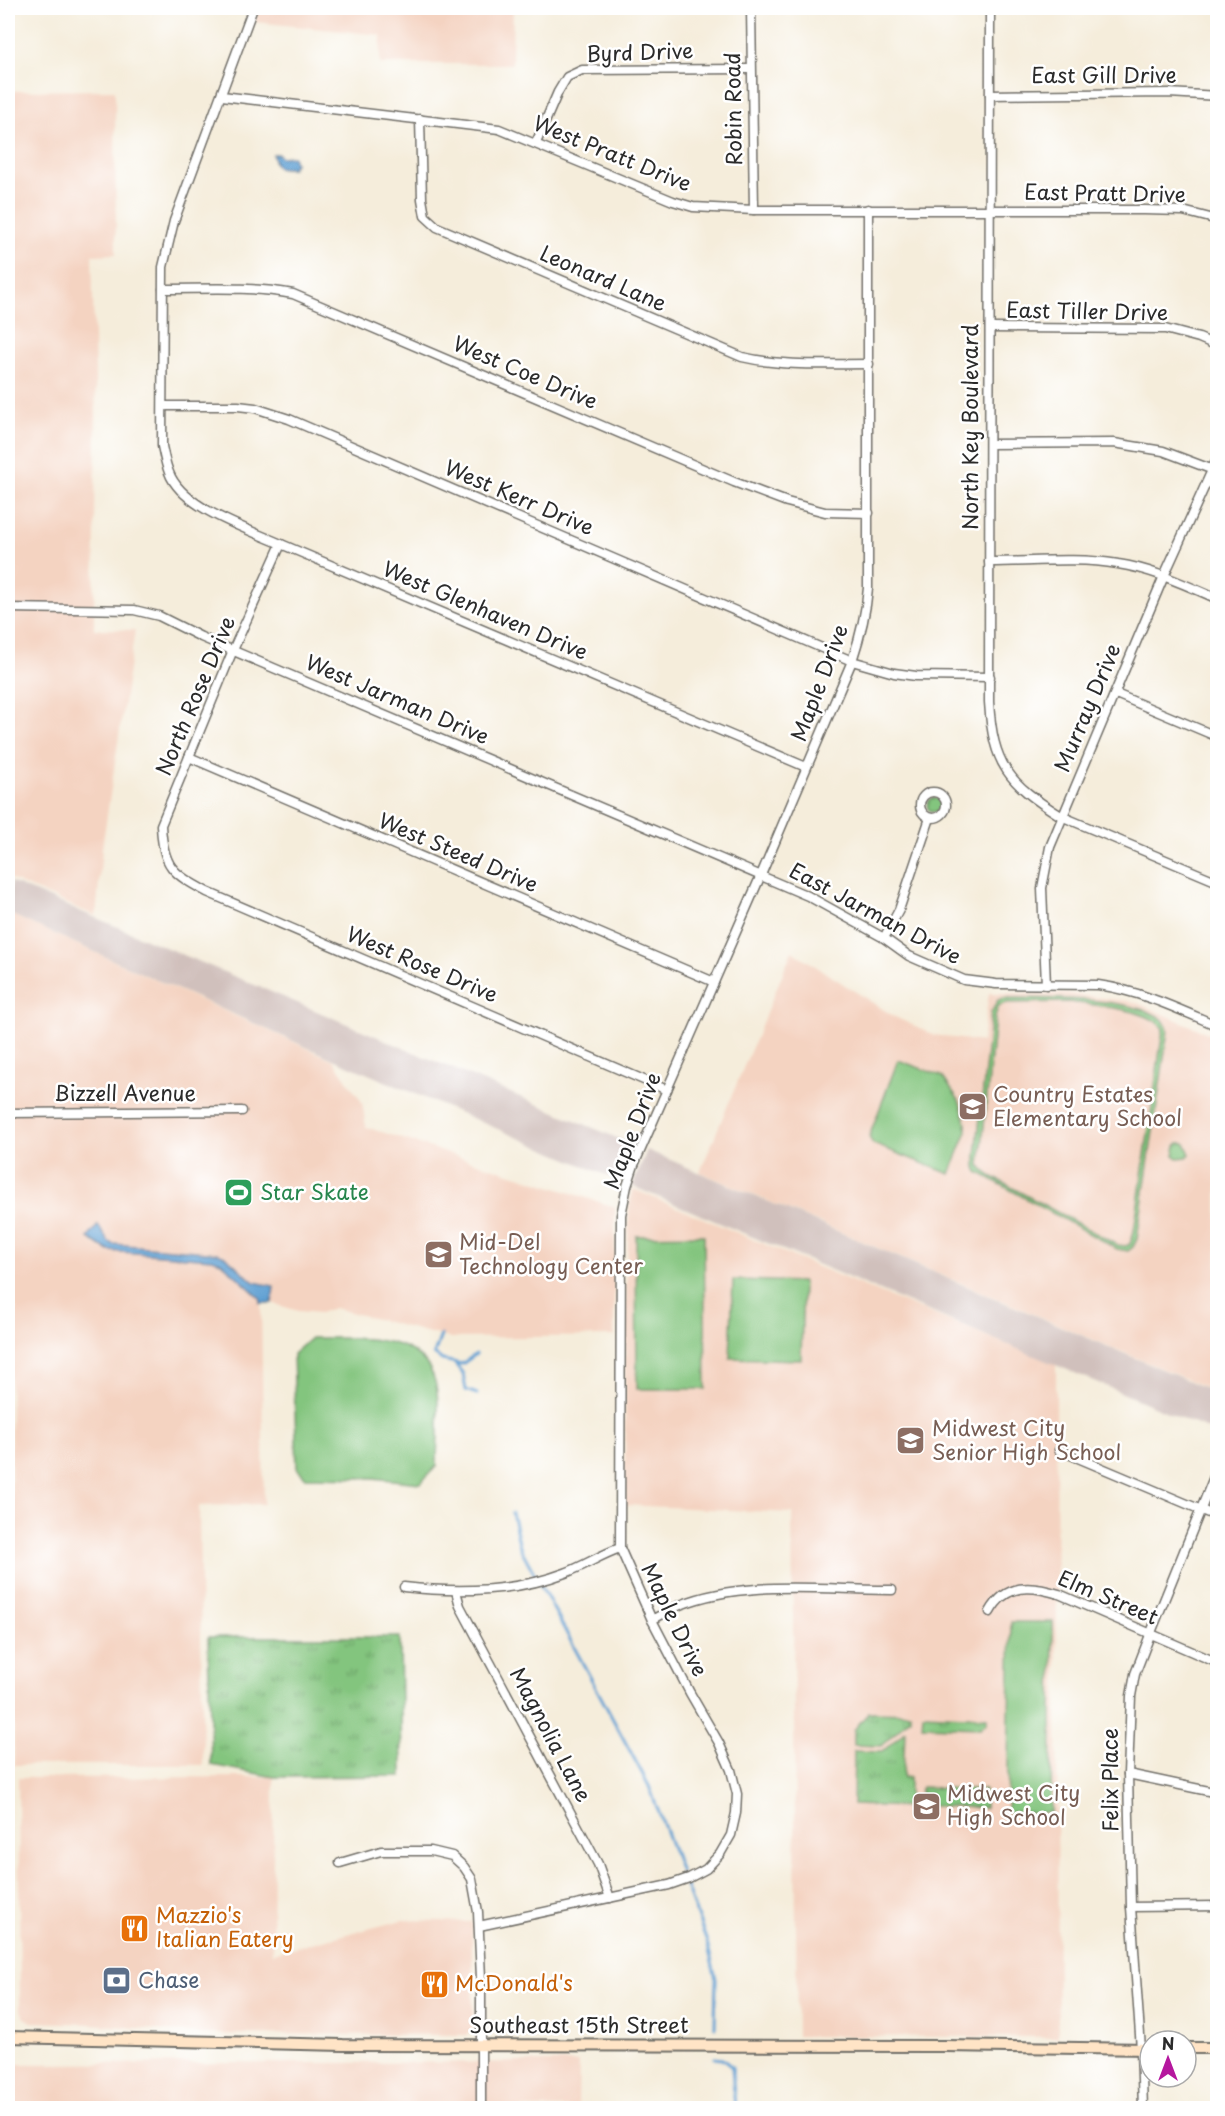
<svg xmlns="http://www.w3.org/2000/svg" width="1225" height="2116" font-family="'Playpen Sans',sans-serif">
	<defs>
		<pattern id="grass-tufts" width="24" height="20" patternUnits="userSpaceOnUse" patternTransform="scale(1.5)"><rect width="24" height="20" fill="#83c57e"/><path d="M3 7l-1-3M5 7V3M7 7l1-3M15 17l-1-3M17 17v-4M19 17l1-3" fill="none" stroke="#6ba067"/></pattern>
	</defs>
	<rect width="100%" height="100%" fill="#fff"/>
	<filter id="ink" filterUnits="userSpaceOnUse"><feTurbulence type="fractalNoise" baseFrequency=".0167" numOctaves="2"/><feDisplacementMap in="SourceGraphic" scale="12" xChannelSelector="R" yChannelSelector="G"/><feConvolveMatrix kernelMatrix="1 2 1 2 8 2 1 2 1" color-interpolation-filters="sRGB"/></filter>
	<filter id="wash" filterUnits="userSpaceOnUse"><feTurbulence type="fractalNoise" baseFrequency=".008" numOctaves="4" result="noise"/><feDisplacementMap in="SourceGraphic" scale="24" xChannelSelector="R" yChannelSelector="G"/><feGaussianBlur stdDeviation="1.35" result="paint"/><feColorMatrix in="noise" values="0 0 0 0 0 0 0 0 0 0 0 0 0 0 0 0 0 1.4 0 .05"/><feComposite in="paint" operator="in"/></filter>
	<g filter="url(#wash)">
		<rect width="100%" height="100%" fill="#f5eddb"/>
		<g fill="#f4d3c1">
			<polygon points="203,8 513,8 512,64 380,64 381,35 255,22 258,14 203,13"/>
			<polygon points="115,90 116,254 92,255 96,416 94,629 135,630 102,848 96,916 8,878 8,91"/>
			<polygon points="10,914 333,1060 362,1102 366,1127 615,1207 614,1336 449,1338 334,1308 320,1313 298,1311 272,1303 274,1286 254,1282 222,1254 113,1244 107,1239 91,1242 109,1251 212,1259 221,1262 261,1299 264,1504 199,1506 203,1765 14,1765 10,1336 16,1308 10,1302"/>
			<polygon points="792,951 895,1017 934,1035 982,1042 989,993 1070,994 1135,1002 1217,1037 1217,1392 700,1172"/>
			<polygon points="633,1189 880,1293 1056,1364 1058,2037 797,2036 792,1513 625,1505 625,1326 629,1207"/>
			<polygon points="274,1777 272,1953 403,1920 472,1922 473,2027 470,2032 467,2035 201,2034 93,2024 31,2022 24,2017 20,2008 18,1778"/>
			<polygon points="579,2062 578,2108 8,2108 8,2064"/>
		</g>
		<g fill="#d0c0bc">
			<polygon points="11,882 636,1146 622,1182 333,1059 10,914"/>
			<polygon points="647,1150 1217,1393 1217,1433 632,1186"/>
		</g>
		<g fill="url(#grass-tufts)" stroke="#577854" stroke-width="1.5">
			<circle cx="934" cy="805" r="7"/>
			<polygon points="1179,1143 1185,1143 1190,1154 1187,1157 1178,1158 1174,1155 1176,1146"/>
			<polygon points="208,1637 400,1637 402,1776 274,1777 211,1765"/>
			<polygon points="869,1712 910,1713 910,1718 881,1746 854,1745 854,1730"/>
			<polygon points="923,1714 987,1717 987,1722 980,1728 922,1726"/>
			<polygon points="905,1731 903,1777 909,1777 909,1807 853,1805 854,1751 882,1752"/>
			<polygon points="921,1787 985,1790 985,1808 919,1805"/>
		</g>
		<g fill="#83c57e" stroke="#577854" stroke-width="1.5" fill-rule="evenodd">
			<path d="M1004 998C1046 999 1126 996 1161 1018 1165 1021 1166 1025 1168 1030L1137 1239 1133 1247 1128 1251 1117 1249 978 1172 976 1167V1155L991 1013 998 1000ZM1069 1002C1091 1005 1152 1009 1163 1029L1134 1231 1130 1244 1126 1246 1117 1245 991 1176 983 1170 980 1165 995 1018 998 1006 1006 1003Z"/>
			<polygon points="898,1060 942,1076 959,1100 965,1118 967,1131 950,1174 873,1144 869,1137"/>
			<polygon points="704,1235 706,1389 637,1389 636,1236"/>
			<polygon points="733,1280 803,1282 801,1360 730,1358"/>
			<path d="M311 1338C357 1339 430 1330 437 1392 440 1416 437 1442 437 1466L420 1483 373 1478 305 1477 297 1468 293 1354Z"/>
			<polygon points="1011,1622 1053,1622 1051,1813 1007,1812"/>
		</g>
		<g fill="#61a0d3" stroke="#46667f" stroke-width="1.5">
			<polygon points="273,154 278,154 281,157 293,156 295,163 292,168 279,168 275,165"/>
			<polygon points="98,1225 109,1242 113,1244 218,1253 225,1256 254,1282 274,1286 272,1303 260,1303 261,1299 221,1262 212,1259 109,1251 88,1238"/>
		</g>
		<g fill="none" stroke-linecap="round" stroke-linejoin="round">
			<g stroke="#61a0d3" stroke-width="3">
				<polyline points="441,1335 434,1354 442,1360 462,1364 476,1354"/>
				<polyline points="456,1365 463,1374 466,1390 477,1394"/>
				<polyline points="512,1513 520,1547 649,1786 681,1872"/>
				<polyline points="686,1886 707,1942 716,1979 715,2027"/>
				<polyline points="715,2058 722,2059 732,2067 735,2108"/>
			</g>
		</g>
	</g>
	<g filter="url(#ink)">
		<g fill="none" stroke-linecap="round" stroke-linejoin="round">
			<defs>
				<g id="street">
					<path d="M253 8 174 221 163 267 162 446C164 456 166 467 171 477 188 510 248 529 281 544L806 767"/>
					<polyline points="751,8 754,210"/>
					<path d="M990 8 989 702C993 765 1008 783 1061 816L1218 882"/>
					<polyline points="990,95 1169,93 1218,96"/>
					<polyline points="222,96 499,129 673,201 693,207 754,210 1144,210 1183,211 1218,220"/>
					<path d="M420 119 422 199 425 216 437 227 742 357C784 367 827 364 869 364"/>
					<polyline points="536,143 558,92 567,77 582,70 751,69"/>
					<path d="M163 289C206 289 250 286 293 294L734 482 787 502 825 512 869 513"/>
					<polyline points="990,328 1165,329 1199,338 1218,346"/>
					<polyline points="163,406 238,406 255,408 289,419 852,661 894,673 916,676 990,677"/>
					<polyline points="990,444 1114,443 1163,451 1216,471"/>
					<path d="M281 544 233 650 161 825C163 867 172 873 207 892L667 1090"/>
					<path d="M989 562C1030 562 1077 557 1118 564 1153 569 1185 585 1218 599"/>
					<path d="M8 608 134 610 159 616 201 637 808 896 884 938 909 956 964 980 996 984 1098 985C1141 991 1178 1009 1218 1026"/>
					<polyline points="1116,694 1218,737"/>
					<polyline points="189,757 714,982"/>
					<circle cx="933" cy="805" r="13"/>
					<polyline points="884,938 899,910 930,818"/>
					<polyline points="1046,985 1042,888 1050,847 1164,576 1218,457"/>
					<polyline points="8,1113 242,1111"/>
					<polyline points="1059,1450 1218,1517"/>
					<path d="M404 1587C457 1593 515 1592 565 1573 584 1566 600 1555 620 1548"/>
					<polyline points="456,1591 460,1606 598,1864 610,1898"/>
					<path d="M990 1612C1006 1583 1031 1585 1059 1594L1218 1663"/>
					<path d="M652 1620C661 1615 671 1609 680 1605 744 1579 824 1590 892 1590"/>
					<polyline points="1128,1774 1218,1793"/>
					<polyline points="340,1863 381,1851 431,1851 452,1856 464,1867 472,1879 478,1912 481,1978 481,2108"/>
					<polyline points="1131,1907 1218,1906"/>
					<path d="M479 1926 669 1885 689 1878 706 1869 720 1854 731 1835 736 1813 737 1794 731 1770 719 1743 690 1693 652 1620 620 1548 621 1215 627 1186 634 1165 761 875 852 661C860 637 866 614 868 588V209"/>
					<polyline points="1143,2108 1141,2049 1131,1907 1128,1774 1131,1696 1135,1674 1150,1635 1218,1467"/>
				</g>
				<g id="secondary">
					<polyline points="8,2037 343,2045 945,2046 1150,2049"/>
					<polyline points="1186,2048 1218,2048"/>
				</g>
			</defs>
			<use href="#street" stroke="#726f69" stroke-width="11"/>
			<use href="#secondary" stroke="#726f69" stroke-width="14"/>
			<use href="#street" stroke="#fff" stroke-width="8"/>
			<use href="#secondary" stroke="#ffe4c6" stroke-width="10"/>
		</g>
	</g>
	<defs>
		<symbol id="school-square" viewBox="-11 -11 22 22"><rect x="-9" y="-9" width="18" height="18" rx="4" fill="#8d6e63" stroke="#fff"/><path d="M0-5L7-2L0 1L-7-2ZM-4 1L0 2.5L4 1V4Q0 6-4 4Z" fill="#fff"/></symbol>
		<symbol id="stadium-square" viewBox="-11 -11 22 22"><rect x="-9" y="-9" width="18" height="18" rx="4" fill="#2e9e5b" stroke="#fff"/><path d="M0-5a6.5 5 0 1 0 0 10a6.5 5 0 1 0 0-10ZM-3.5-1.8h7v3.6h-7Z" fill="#fff"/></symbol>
		<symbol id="restaurant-square" viewBox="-11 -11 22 22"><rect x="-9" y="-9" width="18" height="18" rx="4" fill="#e8710a" stroke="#fff"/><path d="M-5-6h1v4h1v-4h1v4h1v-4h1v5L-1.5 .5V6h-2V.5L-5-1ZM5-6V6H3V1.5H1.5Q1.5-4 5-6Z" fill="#fff"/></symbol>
		<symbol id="bank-square" viewBox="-11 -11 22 22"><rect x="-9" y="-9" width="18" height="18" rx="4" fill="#5c6f8a" stroke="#fff"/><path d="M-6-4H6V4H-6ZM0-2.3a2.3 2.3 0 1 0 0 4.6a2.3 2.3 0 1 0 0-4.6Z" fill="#fff"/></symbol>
	</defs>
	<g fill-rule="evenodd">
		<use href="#school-square" x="956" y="1090" width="33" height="33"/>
		<use href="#stadium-square" x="222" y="1176" width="33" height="33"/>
		<use href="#school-square" x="422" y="1238" width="33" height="33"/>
		<use href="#school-square" x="894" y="1424" width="33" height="33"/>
		<use href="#school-square" x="910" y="1790" width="33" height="33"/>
		<use href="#restaurant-square" x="118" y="1912" width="33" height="33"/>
		<use href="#bank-square" x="100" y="1964" width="33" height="33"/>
		<use href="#restaurant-square" x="418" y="1968" width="33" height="33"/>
	</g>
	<g text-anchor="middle" stroke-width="5" stroke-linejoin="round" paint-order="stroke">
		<g font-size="21" fill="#2b2b2b" stroke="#fff">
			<text transform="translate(640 53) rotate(-2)" y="7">Byrd Drive</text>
			<text x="1104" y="83">East Gill Drive</text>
			<text transform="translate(734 109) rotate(-91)" y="7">Robin Road</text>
			<text transform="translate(612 154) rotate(22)" y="7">West Pratt Drive</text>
			<text transform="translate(1105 194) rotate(1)" y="7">East Pratt Drive</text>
			<text transform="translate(603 279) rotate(23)" y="7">Leonard Lane</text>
			<text transform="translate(1087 312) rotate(1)" y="7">East Tiller Drive</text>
			<text transform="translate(525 373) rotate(23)" y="7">West Coe Drive</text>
			<text transform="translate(971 427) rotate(-90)" y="7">North Key Boulevard</text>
			<text transform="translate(519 498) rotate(23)" y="7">West Kerr Drive</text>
			<text transform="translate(485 611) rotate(23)" y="7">West Glenhaven Drive</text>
			<text transform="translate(820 683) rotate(-69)" y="7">Maple Drive</text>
			<text transform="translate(196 696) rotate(-67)" y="7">North Rose Drive</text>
			<text transform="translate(397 700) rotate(23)" y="7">West Jarman Drive</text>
			<text transform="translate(1088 708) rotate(-67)" y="7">Murray Drive</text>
			<text transform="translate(458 853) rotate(23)" y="7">West Steed Drive</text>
			<text transform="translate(875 914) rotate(28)" y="7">East Jarman Drive</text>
			<text transform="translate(422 965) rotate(23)" y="7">West Rose Drive</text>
			<text x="125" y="1101">Bizzell Avenue</text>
			<text transform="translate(633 1131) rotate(-69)" y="7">Maple Drive</text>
			<text transform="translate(1108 1598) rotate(23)" y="7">Elm Street</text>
			<text transform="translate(674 1620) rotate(64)" y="7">Maple Drive</text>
			<text transform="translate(550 1735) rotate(62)" y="7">Magnolia Lane</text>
			<text transform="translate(1111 1780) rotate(-90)" y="7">Felix Place</text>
			<text x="579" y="2033">Southeast 15th Street</text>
		</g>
		<g font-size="21" fill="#785e54" stroke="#fff" text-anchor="start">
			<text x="993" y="1102">Country Estates<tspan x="993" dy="24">Elementary School</tspan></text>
			<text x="459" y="1250">Mid-Del<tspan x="459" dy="24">Technology Center</tspan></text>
			<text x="932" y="1436">Midwest City<tspan x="932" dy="24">Senior High School</tspan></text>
			<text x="947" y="1801">Midwest City<tspan x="947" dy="24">High School</tspan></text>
		</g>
		<g font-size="21" fill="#27864d" stroke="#fff" text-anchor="start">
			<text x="260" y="1200">Star Skate</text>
		</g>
		<g font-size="21" fill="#c56008" stroke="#fff" text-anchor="start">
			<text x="156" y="1923">Mazzio's<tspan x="156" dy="24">Italian Eatery</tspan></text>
			<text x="455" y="1991">McDonald's</text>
		</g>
		<g font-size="21" fill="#4e5e75" stroke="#fff" text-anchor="start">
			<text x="138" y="1988">Chase</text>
		</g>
	</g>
	<rect width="1225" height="2116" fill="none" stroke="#fff" stroke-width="30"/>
	<g transform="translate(1168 2059)"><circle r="28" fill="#ffffff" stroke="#aaaaaa" stroke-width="1.5"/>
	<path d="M0-4.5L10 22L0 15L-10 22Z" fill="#b5179e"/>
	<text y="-9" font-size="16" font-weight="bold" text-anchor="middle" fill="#2b2b2b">N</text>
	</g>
</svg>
